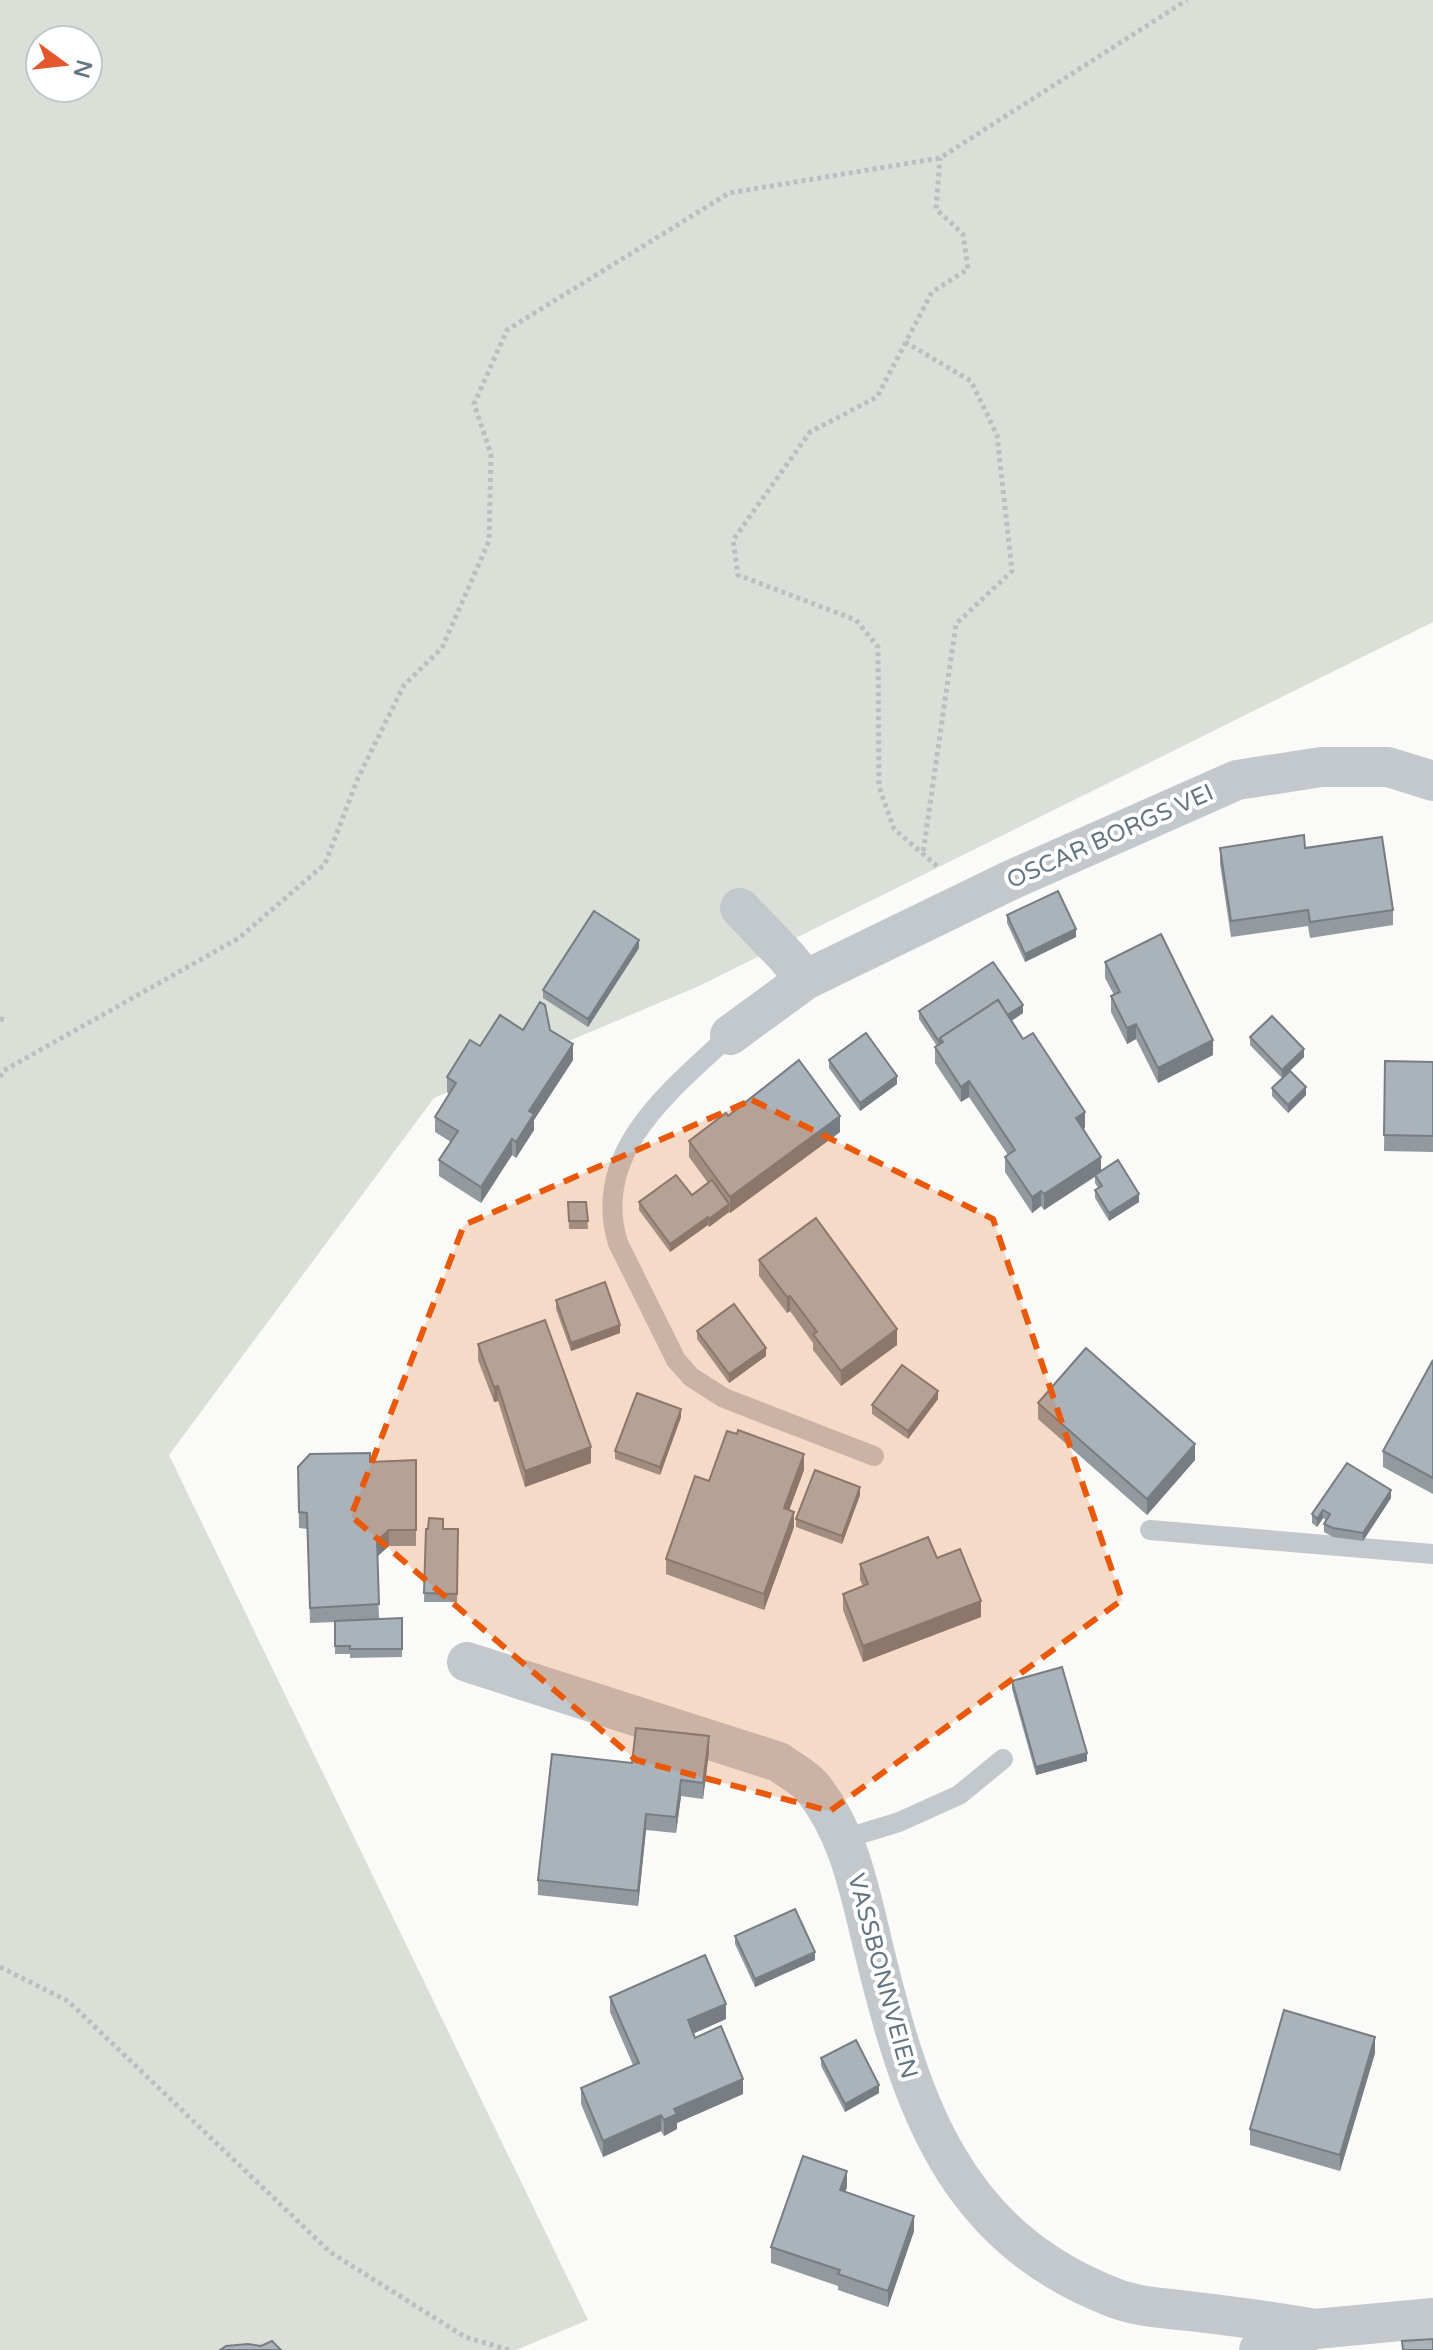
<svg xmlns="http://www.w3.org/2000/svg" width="1433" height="2350" font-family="'Varela Round',sans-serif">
	<rect width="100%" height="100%" fill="#fafaf8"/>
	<path fill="#dadfd7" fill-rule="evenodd" d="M0 0H1433V622L699 986 434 1098 169 1455 588 2320 516 2350H0ZM40 40H88V88H40Z"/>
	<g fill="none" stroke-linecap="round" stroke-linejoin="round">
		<g stroke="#bbbfc2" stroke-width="5" stroke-dasharray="4 4" stroke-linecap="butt">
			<polyline points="905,342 971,381 997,435 1012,571 956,624 923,853"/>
			<polyline points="937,866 894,829 879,787 878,647 856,620 738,575 733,540 810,432 877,397 932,292 968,269 963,234 936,209 940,158"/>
			<polyline points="0,1019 8,1020"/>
			<polyline points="0,1077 3,1071 239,938 325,864 358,778 404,685 442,648 489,541 491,454 474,404 507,330 729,193 940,158 1187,0"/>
			<polyline points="0,1967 68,2001 330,2252 465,2337 509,2350"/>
		</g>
		<g stroke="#c3c8cc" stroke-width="20">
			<path d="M730 1035C671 1090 590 1152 618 1243L676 1360 691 1377 724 1398 874 1456"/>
			<polyline points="1150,1530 1433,1554"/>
			<polyline points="844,1839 899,1822 959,1795 1003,1759"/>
		</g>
		<g stroke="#c3c8cc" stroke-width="40">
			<polyline points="740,908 787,957 805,980"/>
			<polyline points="730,1035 805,980 1011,880 1237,780 1321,767 1388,767 1433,781"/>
			<path d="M467 1662 779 1762C789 1770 804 1777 812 1787 850 1834 860 1893 874 1950 911 2103 953 2235 1112 2297 1136 2307 1163 2308 1189 2311 1231 2316 1273 2321 1315 2329"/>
			<polyline points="1259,2350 1315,2329 1433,2318"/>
		</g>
	</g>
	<g fill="#929a9f">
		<polygon points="1220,848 1305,848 1393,910 1393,925 1310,938 1308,926 1231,937 1220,864"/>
		<polygon points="1007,915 1076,937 1025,962 1007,923"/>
		<polygon points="639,948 588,1027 543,998 543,990"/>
		<polygon points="1105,962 1213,1055 1158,1083 1136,1039 1127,1044 1111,1012 1111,996 1114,995 1105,978"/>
		<polygon points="919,1011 1023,1013 1011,1021 1085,1128 1083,1129 1101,1171 1139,1202 1109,1221 1095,1198 1095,1190 1098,1188 1095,1183 1095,1177 1044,1210 1041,1206 1032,1213 1005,1172 1005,1157 1008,1155 969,1097 961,1102 935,1063 935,1047 937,1046 919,1019"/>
		<polygon points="550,1030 573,1060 534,1120 534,1130 516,1158 512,1155 481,1203 439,1176 439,1160 451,1142 435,1132 435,1117 449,1094 447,1092 447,1077 480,1046"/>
		<polygon points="1250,1037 1304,1057 1290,1071 1306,1095 1288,1113 1272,1096 1272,1088 1282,1078 1250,1045"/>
		<polygon points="829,1060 897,1084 860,1111 829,1068"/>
		<polygon points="1385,1061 1433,1062 1433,1152 1384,1151"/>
		<polygon points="728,1116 840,1132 730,1213 729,1212 709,1227 708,1225 670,1252 639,1210 639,1202 692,1195 708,1183 689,1157 689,1141"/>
		<polygon points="568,1202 586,1202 588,1229 569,1229"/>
		<polygon points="759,1260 897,1345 841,1386 813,1350 813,1343 790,1311 787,1313 759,1276"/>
		<polygon points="556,1300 620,1333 571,1351 556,1309"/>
		<polygon points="697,1331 766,1356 729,1383 697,1339"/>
		<polygon points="478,1344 591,1463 525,1487 498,1401 494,1402 478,1360"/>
		<polygon points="1433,1360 1433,1494 1383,1467 1383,1451"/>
		<polygon points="938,1399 908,1439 872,1414 872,1405"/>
		<polygon points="1038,1403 1195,1460 1147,1515 1038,1419"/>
		<polygon points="681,1417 660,1475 615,1459 615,1451"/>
		<polygon points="416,1460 416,1546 389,1546 377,1556 379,1619 402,1618 402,1657 350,1658 350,1654 335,1654 335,1622 310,1623 307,1529 299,1528 298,1467"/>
		<polygon points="1347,1463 1391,1498 1363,1541 1333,1537 1324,1532 1324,1524 1326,1520 1323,1518 1317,1527 1312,1523 1312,1514"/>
		<polygon points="804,1470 789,1510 794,1527 764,1610 666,1574 666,1559 709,1481"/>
		<polygon points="860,1495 842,1544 796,1527 796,1519"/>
		<polygon points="426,1529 458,1530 457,1602 424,1602"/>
		<polygon points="937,1558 981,1617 863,1662 843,1610 843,1594 863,1586 860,1580 860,1564"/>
		<polygon points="1012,1681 1087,1761 1036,1775 1012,1689"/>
		<polygon points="709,1752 703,1799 681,1796 676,1833 646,1830 638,1906 538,1895 538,1880 632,1763"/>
		<polygon points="735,1936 815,1960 755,1987 735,1944"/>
		<polygon points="610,1997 726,2019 694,2033 695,2038 743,2094 677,2123 677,2129 664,2136 661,2131 603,2157 581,2104 581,2088 633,2065 610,2012"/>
		<polygon points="1375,2053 1340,2171 1250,2145 1250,2129"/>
		<polygon points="821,2058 879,2093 845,2112 821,2066"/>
		<polygon points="847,2187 845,2192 914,2231 888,2307 838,2290 838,2286 771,2263 771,2247"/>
	</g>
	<g fill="#777d82">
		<polygon points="1076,929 1076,937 1025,962 1025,954"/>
		<polygon points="639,940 639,948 588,1027 588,1019"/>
		<polygon points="1023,1005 1023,1013 1004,1026 1004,1017"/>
		<polygon points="1136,1024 1136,1039 1127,1044 1127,1028"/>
		<polygon points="1213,1040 1213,1055 1158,1083 1158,1068"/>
		<polygon points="573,1044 573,1060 534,1120 534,1130 516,1158 516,1142 529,1111"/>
		<polygon points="1304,1049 1304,1057 1282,1078 1282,1070"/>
		<polygon points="897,1076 897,1084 860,1111 860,1103"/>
		<polygon points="969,1081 969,1097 961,1102 961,1087"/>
		<polygon points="1306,1087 1306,1095 1288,1113 1288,1105"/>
		<polygon points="1085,1112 1085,1128 1076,1134 1076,1118"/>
		<polygon points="840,1116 840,1132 730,1213 730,1197"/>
		<polygon points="512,1139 512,1155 481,1203 481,1187"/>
		<polygon points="1101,1157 1101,1172 1044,1210 1044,1194"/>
		<polygon points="1041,1191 1041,1206 1032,1213 1032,1197"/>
		<polygon points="1139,1194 1139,1202 1109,1221 1109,1213"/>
		<polygon points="729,1204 729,1212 709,1227 709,1219"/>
		<polygon points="708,1217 708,1225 670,1252 670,1244"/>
		<polygon points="790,1296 790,1311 787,1313 787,1297"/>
		<polygon points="620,1325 620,1333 571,1351 571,1343"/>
		<polygon points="897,1329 897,1345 841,1386 841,1371"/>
		<polygon points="766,1348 766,1356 729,1383 729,1374"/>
		<polygon points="498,1386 498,1401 494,1402 494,1387"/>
		<polygon points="938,1391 938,1399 908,1439 908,1431"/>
		<polygon points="681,1409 681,1417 660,1475 660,1467"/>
		<polygon points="1195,1444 1195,1460 1147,1515 1147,1499"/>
		<polygon points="591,1447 591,1463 525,1487 525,1471"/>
		<polygon points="804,1454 804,1470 784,1524 784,1508"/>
		<polygon points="860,1487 860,1495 842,1544 842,1536"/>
		<polygon points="1391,1490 1391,1498 1363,1541 1363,1533"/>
		<polygon points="1323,1510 1323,1518 1317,1527 1317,1519"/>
		<polygon points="794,1512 794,1527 764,1610 764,1594"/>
		<polygon points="389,1530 389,1546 377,1557 377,1541"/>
		<polygon points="981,1601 981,1617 863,1662 863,1646"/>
		<polygon points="709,1736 709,1752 703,1799 703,1783"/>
		<polygon points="1087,1753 1087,1761 1036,1775 1036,1767"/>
		<polygon points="681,1780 681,1796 676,1833 676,1817"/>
		<polygon points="646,1814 646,1830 638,1906 638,1891"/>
		<polygon points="815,1952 815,1960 755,1987 755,1979"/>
		<polygon points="726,2004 726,2019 688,2036 688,2020"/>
		<polygon points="1375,2037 1375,2053 1340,2171 1340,2155"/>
		<polygon points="743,2079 743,2094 677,2123 677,2129 664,2136 664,2120 674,2109"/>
		<polygon points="879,2085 879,2093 845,2112 845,2104"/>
		<polygon points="661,2115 661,2131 603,2157 603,2141"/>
		<polygon points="847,2171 847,2187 840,2206 840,2190"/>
		<polygon points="914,2216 914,2231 888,2307 888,2291"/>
	</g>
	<g fill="#aab3b9" stroke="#777d82" stroke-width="2">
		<polygon points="1304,835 1305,848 1382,837 1393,910 1310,922 1308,910 1231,921 1220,848"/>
		<polygon points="1058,891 1076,929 1025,954 1007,915"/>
		<polygon points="594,911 639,940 588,1019 543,990"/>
		<polygon points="1161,934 1213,1040 1158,1068 1136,1024 1127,1028 1111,996 1120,992 1105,962"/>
		<polygon points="993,962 1023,1005 1007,1015 998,1000 940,1038 940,1043 919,1011"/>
		<polygon points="998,1000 1023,1039 1033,1033 1085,1112 1076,1118 1101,1157 1044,1194 1041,1191 1032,1197 1005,1157 1015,1150 969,1081 961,1087 935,1047 943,1042 940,1038"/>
		<polygon points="540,1002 545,1005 550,1030 573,1044 529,1111 534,1114 516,1142 512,1139 481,1187 439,1160 458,1131 435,1117 456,1083 447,1077 470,1040 480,1046 500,1015 523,1030"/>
		<polygon points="1272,1016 1304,1049 1282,1070 1250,1037"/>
		<polygon points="866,1033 897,1076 860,1103 829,1060"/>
		<polygon points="799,1060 840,1116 730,1197 689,1141 726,1113 728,1116"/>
		<polygon points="1385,1061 1433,1062 1433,1136 1384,1135"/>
		<polygon points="1290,1071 1306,1087 1288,1105 1272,1088"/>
		<polygon points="1118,1160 1139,1194 1109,1213 1095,1190 1102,1186 1095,1175"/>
		<polygon points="676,1175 692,1195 712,1180 729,1204 709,1219 708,1217 670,1244 639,1202"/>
		<polygon points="568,1202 586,1202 588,1221 569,1221"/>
		<polygon points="816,1218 897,1329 841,1371 813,1334 817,1332 790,1296 787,1297 759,1260"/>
		<polygon points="605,1282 620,1325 571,1343 556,1300"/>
		<polygon points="734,1304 766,1348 729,1374 697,1331"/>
		<polygon points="545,1320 591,1447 525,1471 498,1386 494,1387 478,1344"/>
		<polygon points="1086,1348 1195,1444 1147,1499 1038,1403"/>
		<polygon points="1433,1360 1433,1478 1383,1451"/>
		<polygon points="902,1365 938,1391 908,1431 872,1405"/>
		<polygon points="637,1393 681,1409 660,1467 615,1451"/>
		<polygon points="738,1430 804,1454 784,1508 794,1512 764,1594 666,1559 695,1476 709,1481 727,1431 737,1434"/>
		<polygon points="370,1453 370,1462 416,1460 416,1530 389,1530 377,1541 379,1604 310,1608 307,1513 299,1512 298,1467 310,1454"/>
		<polygon points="1347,1463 1391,1490 1363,1533 1333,1528 1324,1524 1330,1514 1323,1510 1317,1519 1312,1514"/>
		<polygon points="815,1470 860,1487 842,1536 796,1519"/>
		<polygon points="429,1518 443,1519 443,1529 458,1529 457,1594 424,1593 426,1529 428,1529"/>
		<polygon points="928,1537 937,1558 960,1549 981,1601 863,1646 843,1594 868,1584 860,1564"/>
		<polygon points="402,1618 402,1649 350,1649 350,1646 335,1646 335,1621"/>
		<polygon points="1062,1667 1087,1753 1036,1767 1012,1681"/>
		<polygon points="636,1728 709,1736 703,1783 681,1780 676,1817 646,1814 638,1891 538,1880 552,1754 632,1763"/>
		<polygon points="795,1909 815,1952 755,1979 735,1936"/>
		<polygon points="705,1955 726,2004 688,2020 695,2038 721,2026 743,2079 674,2109 677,2114 664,2120 661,2115 603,2141 581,2088 639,2063 610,1997"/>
		<polygon points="1284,2010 1375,2037 1340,2155 1250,2129"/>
		<polygon points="856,2040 879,2085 845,2104 821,2058"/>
		<polygon points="803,2156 847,2171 840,2190 914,2216 888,2291 838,2274 840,2270 771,2247"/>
		<polygon points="1433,2339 1433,2350 1403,2350 1402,2341"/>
		<polygon points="272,2341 281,2350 220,2350 226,2346 248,2344 261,2346"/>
	</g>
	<path fill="#e8590c" fill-opacity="0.2" stroke="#e8590c" stroke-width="6" stroke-dasharray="16 10" stroke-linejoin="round" d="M752 1100 993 1219 1122 1600 830 1811 636 1760 351 1516 464 1225Z"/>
	<g text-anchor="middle" stroke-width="8" stroke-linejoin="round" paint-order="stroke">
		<g font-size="24" fill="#657683" stroke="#fff">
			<text transform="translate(1110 836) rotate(-24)" y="8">OSCAR BORGS VEI</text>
			<text transform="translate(883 1976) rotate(75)" y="8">VASSBONNVEIEN</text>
		</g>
	</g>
	<g transform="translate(64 64) rotate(105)"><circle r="38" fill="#ffffff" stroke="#c1c8cd" stroke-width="2"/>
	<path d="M0-6L14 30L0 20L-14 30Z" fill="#e4572e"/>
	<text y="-12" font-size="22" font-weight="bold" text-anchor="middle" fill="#657683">N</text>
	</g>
</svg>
